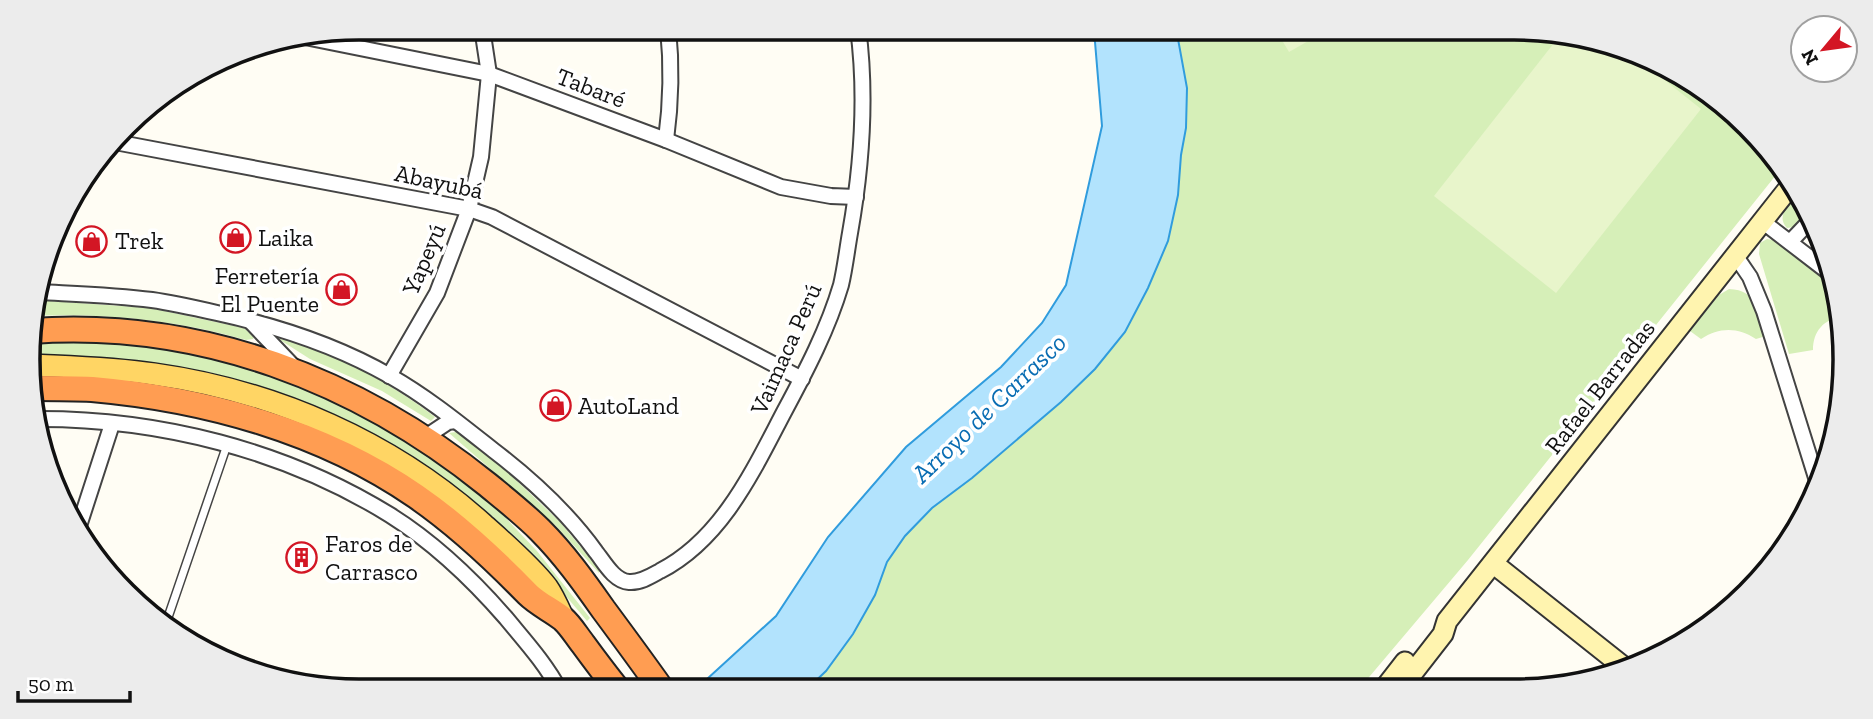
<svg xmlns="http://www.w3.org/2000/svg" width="1873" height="719" font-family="'Zilla Slab',serif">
	<rect width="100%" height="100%" fill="#fffdf4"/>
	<g fill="#d6efb8">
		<polygon points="1176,28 1513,28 1600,39 1716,97 1780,170 1468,560 1359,689 806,690 826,671 853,634 875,595 887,562 905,536 932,508 972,478 1061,402 1095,369 1125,332 1148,288 1181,155 1186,128 1187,88"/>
		<path d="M1799 193 1807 214 1794 227 1787 228C1775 215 1790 205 1799 193Z"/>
		<path d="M1767 239 1773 240 1832 285 1842 317C1824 319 1813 331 1813 350L1789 354 1759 254 1760 243Z"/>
		<path d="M1729 289C1758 290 1759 313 1766 336L1756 339C1738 327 1719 327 1701 339L1690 331 1719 295Z"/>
		<path d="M36 300 150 308 244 328 254 337 253 339 246 340C175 320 105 313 31 316Z"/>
		<path d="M277 338C334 352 388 381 435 417L431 421 382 391 310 359Z"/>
		<polygon points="32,340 151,342 247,363 367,414 457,474 501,513 537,551 590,618 587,621 532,556 494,518 448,482 249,384 209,372 127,361 32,356"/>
		<polygon points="456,432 497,462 560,522 599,569 599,573 555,525 449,433"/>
	</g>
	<g fill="#e8f5cb">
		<polygon points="1280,28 1331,28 1289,52 1276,30"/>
		<polygon points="1561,34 1600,39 1637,58 1701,109 1556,293 1434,196"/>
	</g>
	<polygon fill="#b2e3fd" stroke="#309cdd" stroke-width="2" points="1088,28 1176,28 1187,88 1186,128 1181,155 1178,195 1168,241 1148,288 1125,332 1095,369 1061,402 972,478 932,508 905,536 887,562 875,595 853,634 826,671 806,690 695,690 776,616 828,537 906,447 1001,367 1042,323 1066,285 1102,126 1095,42"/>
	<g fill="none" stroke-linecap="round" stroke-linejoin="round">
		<defs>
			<polyline id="lane" points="165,626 227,445"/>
			<g id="street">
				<polyline points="305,37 489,74 666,140 781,187 831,196 856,197"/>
				<path d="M666 140C671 103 672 66 668 28"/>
				<polyline points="115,142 469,209 492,217 802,379"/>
				<polyline points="1762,221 1827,271"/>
				<polyline points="1790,242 1810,221"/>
				<polyline points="1735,255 1750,277 1764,311 1818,484"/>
				<path d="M39 292C76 294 114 295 152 300 173 303 195 308 217 313 277 326 336 345 390 376 427 397 460 424 493 450 531 479 568 513 596 552 604 562 614 581 629 582 640 583 651 576 660 571 722 539 753 471 784 412 806 371 828 329 841 285 845 268 847 250 850 233 862 165 867 96 858 28"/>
				<polyline points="252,323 293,366"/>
				<polyline points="389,376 437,293 469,209 481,157 489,74 482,28"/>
				<path d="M34 419C158 418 285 450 390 515 433 542 473 580 506 618 525 641 546 664 560 691"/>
				<polyline points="424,438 448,422 455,421"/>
				<polyline points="78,529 112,424"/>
			</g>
			<g id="secondary">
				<polyline points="1494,564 1625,668"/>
				<polyline points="1401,688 1443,634 1447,621 1792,184"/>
				<polyline points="1384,689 1405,662"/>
			</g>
			<path id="primary" d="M33 365C73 367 114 368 154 374 275 391 392 442 483 524 503 542 530 565 547 587 554 597 559 609 564 620"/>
			<g id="highway">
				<path d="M31 331C200 319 358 380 488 485 505 499 524 514 540 530 564 554 584 582 603 609 623 636 643 663 662 690"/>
				<path d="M33 388C53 388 72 388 92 389 205 399 322 431 416 496 458 525 493 558 528 594 538 604 552 610 563 619 570 625 576 635 583 644 594 659 606 675 618 690"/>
			</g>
		</defs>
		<use href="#lane" stroke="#444" stroke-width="10"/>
		<use href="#street" stroke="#444" stroke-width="18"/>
		<use href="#secondary" stroke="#333" stroke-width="23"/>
		<use href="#primary" stroke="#222" stroke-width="24"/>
		<use href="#highway" stroke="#222" stroke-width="28"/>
		<use href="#lane" stroke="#fff" stroke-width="7"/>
		<use href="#street" stroke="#fff" stroke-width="14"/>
		<use href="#secondary" stroke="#fff4af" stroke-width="19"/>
		<use href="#primary" stroke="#ffd564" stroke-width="21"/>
		<use href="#highway" stroke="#ff9d52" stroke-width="24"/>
	</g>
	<defs>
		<symbol id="shop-ring" viewBox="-11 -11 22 22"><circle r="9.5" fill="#fff" stroke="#d31624" stroke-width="1.5"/><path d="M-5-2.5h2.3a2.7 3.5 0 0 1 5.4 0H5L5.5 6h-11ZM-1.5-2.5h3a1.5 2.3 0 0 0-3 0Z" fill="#d31624"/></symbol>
		<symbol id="building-ring" viewBox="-11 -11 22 22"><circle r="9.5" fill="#fff" stroke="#d31624" stroke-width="1.5"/><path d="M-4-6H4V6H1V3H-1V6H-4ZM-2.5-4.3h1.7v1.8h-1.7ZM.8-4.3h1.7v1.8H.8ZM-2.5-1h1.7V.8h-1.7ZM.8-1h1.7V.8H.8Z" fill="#d31624"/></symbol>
	</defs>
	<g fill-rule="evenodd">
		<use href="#shop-ring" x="218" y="220" width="35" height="35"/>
		<use href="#shop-ring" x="74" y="224" width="35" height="35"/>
		<use href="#shop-ring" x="324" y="272" width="35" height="35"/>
		<use href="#shop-ring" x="538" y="388" width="35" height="35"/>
		<use href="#building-ring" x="284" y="540" width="35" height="35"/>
	</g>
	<g text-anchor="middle" stroke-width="7" stroke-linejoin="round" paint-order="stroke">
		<g font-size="24" fill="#111" stroke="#fff">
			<text transform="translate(591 88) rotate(21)" y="8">Tabaré</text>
			<text transform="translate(439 182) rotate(12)" y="8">Abayubá</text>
			<text transform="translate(424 259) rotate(-67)" y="8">Yapeyú</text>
			<text transform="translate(786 349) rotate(-66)" y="8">Vaimaca Perú</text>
			<text transform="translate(1600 387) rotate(-52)" y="8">Rafael Barradas</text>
		</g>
		<g font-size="24" fill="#111" stroke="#fff" text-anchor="start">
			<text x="258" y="246">Laika</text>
			<text x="115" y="249">Trek</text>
			<text x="319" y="284" text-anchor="end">Ferretería<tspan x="319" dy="28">El Puente</tspan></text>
			<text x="578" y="414">AutoLand</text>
			<text x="325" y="552">Faros de<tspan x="325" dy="28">Carrasco</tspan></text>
		</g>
		<g font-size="26" font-style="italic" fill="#096db3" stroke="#fff">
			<text transform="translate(989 408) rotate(-44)" y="9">Arroyo de Carrasco</text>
		</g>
	</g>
	<path d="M0 0H1873V719H0ZM359 40H1514A319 319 0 0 1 1833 359V360A319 319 0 0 1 1514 679H359A319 319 0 0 1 40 360V359A319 319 0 0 1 359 40Z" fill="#ececec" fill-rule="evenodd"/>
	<path fill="none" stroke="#111" stroke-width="3.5" d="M359 40H1514A319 319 0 0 1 1833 359V360A319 319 0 0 1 1514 679H359A319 319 0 0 1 40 360V359A319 319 0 0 1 359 40Z"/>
	<g transform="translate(1824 49) rotate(241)"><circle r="33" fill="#ffffff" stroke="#a0a0a0" stroke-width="2"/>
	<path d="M0-5L12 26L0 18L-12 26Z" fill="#d31624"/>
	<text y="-10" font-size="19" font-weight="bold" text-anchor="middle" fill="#111111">N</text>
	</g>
	<path d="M18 691v10h112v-10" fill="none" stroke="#111111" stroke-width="3.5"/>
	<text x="28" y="691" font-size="21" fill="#111111" stroke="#ffffff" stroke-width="5" paint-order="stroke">50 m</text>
</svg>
